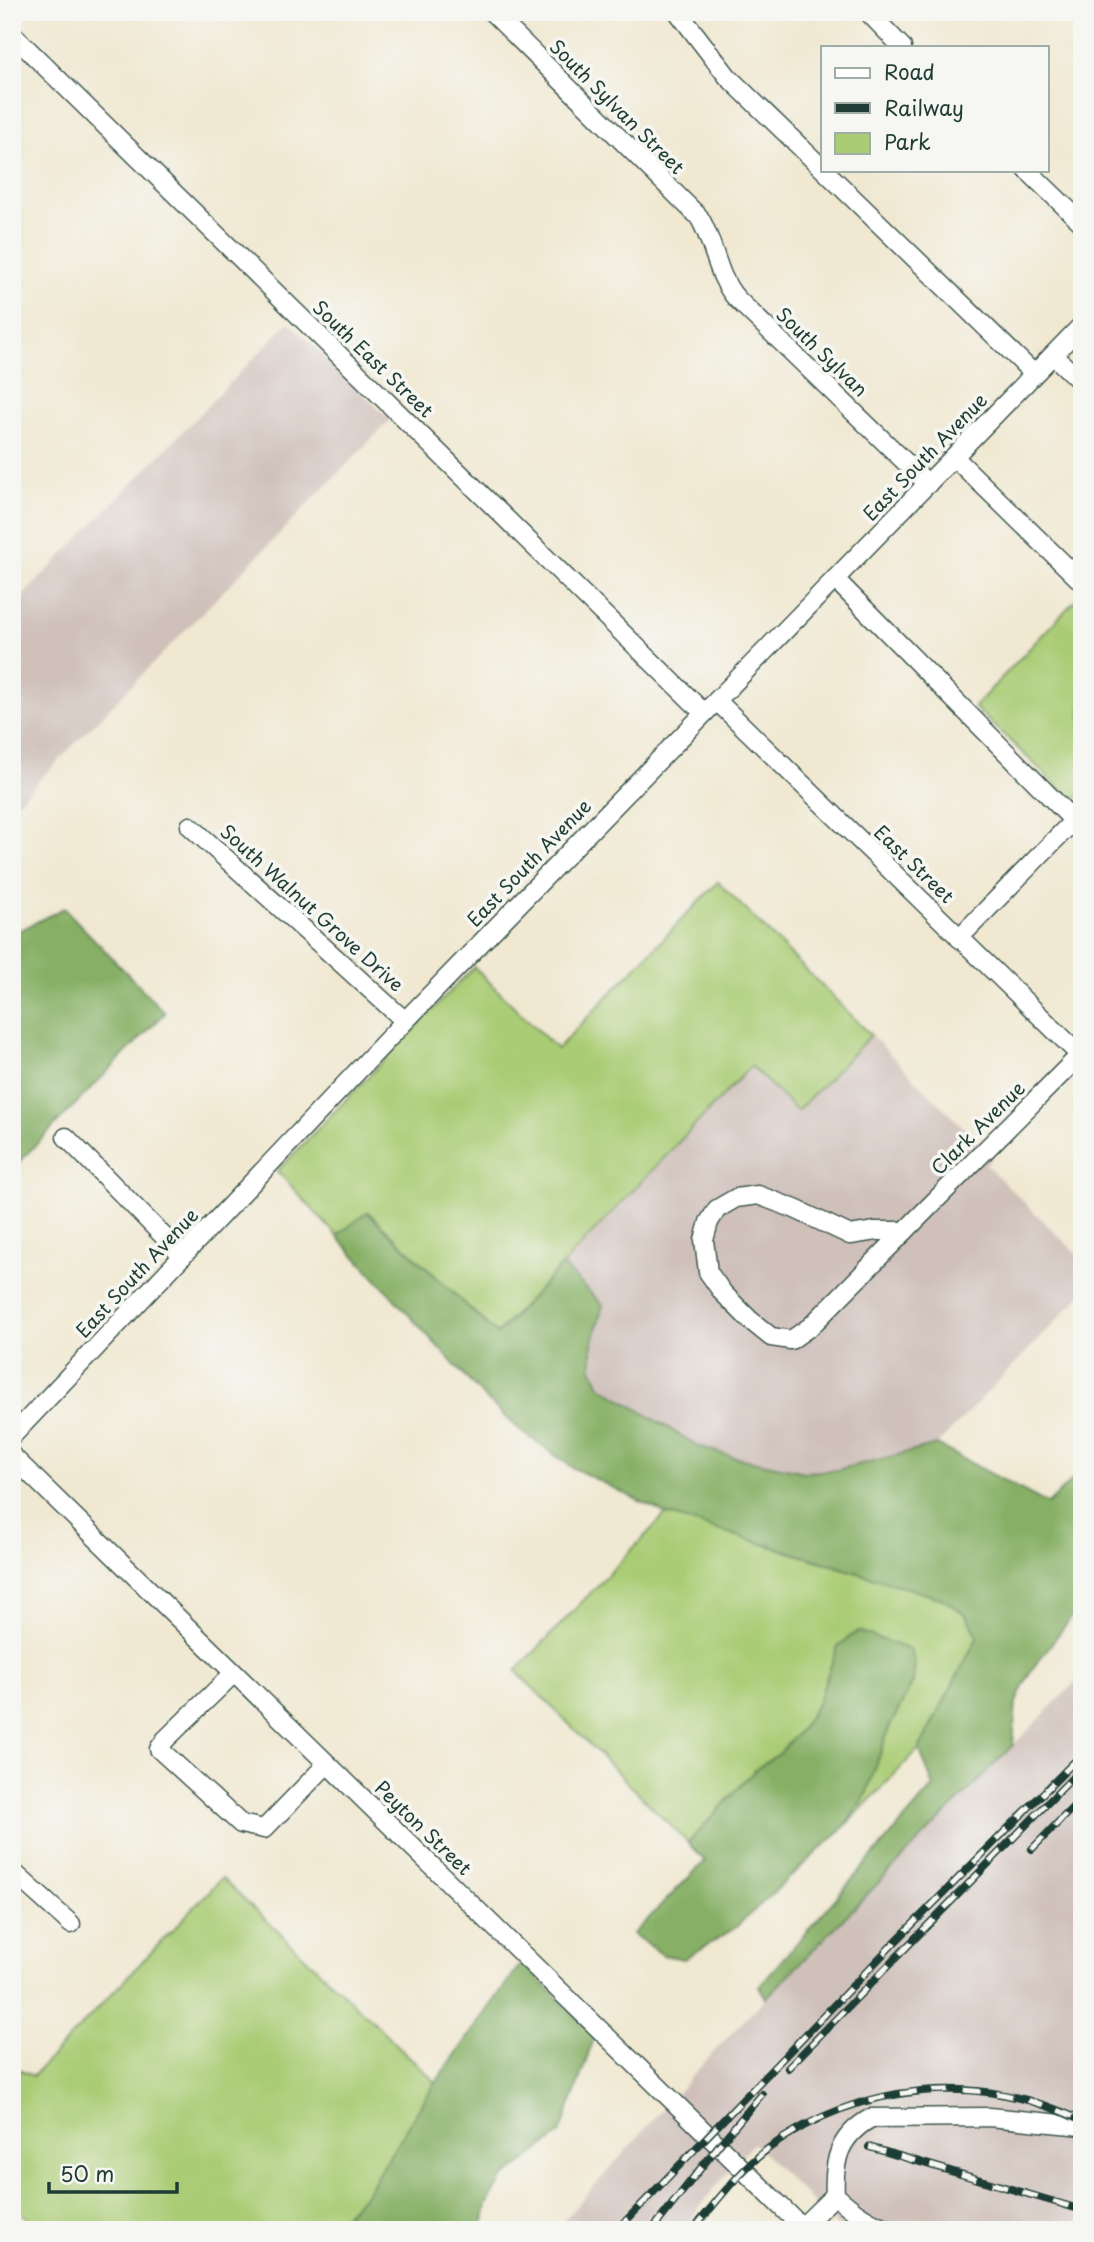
<svg xmlns="http://www.w3.org/2000/svg" width="1094" height="2242" font-family="'Playpen Sans',sans-serif">
	<rect width="100%" height="100%" fill="#f6f6f2"/>
	<filter id="ink" filterUnits="userSpaceOnUse"><feTurbulence type="fractalNoise" baseFrequency=".0143" numOctaves="2"/><feDisplacementMap in="SourceGraphic" scale="14" xChannelSelector="R" yChannelSelector="G"/><feConvolveMatrix kernelMatrix="1 2 1 2 8 2 1 2 1" color-interpolation-filters="sRGB"/></filter>
	<filter id="wash" filterUnits="userSpaceOnUse"><feTurbulence type="fractalNoise" baseFrequency=".00686" numOctaves="4" result="noise"/><feDisplacementMap in="SourceGraphic" scale="28" xChannelSelector="R" yChannelSelector="G"/><feGaussianBlur stdDeviation="1.57" result="paint"/><feColorMatrix in="noise" values="0 0 0 0 0 0 0 0 0 0 0 0 0 0 0 0 0 1.4 0 .05"/><feComposite in="paint" operator="in"/></filter>
	<g filter="url(#wash)">
		<rect width="100%" height="100%" fill="#f0e8d1"/>
		<g fill="#cfc0ba">
			<polygon points="289,322 390,420 18,802 12,796 12,607"/>
			<polygon points="871,1035 993,1157 986,1165 1082,1259 1082,1294 937,1445 837,1470 805,1472 733,1457 698,1446 600,1387 592,1368 592,1345 603,1305 562,1265 752,1066 798,1111"/>
			<polygon points="1082,1675 1082,2230 841,2230 753,2143 704,2201 684,2230 555,2230 719,2046"/>
		</g>
		<g fill="#aacc74" stroke="#648454" stroke-width="2">
			<polygon points="1080,595 1082,793 1074,801 974,707"/>
			<polygon points="718,882 871,1035 797,1111 751,1066 497,1334 368,1212 337,1236 277,1171 474,967 557,1049"/>
			<polygon points="666,1514 943,1599 966,1615 978,1636 919,1749 846,1825 866,1794 889,1728 913,1682 909,1650 858,1631 838,1646 817,1704 802,1728 780,1753 755,1770 688,1843 516,1671"/>
			<polygon points="222,1878 436,2082 365,2195 329,2230 39,2230 12,2204 12,2063 21,2071 33,2076"/>
		</g>
		<g fill="#87b066" stroke="#53764d" stroke-width="2">
			<polygon points="64,908 165,1013 12,1169 12,930 21,930"/>
			<polygon points="367,1212 497,1334 562,1265 603,1305 592,1345 592,1368 600,1386 698,1446 733,1457 805,1472 837,1470 937,1445 1048,1504 1082,1470 1082,1603 1030,1672 1016,1702 1013,1745 766,1998 759,1986 934,1786 919,1749 978,1636 966,1615 943,1599 666,1514 573,1468 520,1430 482,1395 337,1236"/>
			<polygon points="858,1631 910,1650 915,1662 913,1682 889,1728 866,1794 846,1825 735,1928 684,1959 663,1955 633,1934 705,1861 688,1843 755,1770 780,1753 802,1728 817,1704 838,1646"/>
			<polygon points="522,1962 595,2036 560,2134 502,2179 487,2205 483,2226 485,2230 329,2230 365,2195 436,2082"/>
		</g>
	</g>
	<g filter="url(#ink)">
		<g fill="none" stroke-linecap="round" stroke-linejoin="round">
			<defs>
				<g id="minor">
					<path d="M492 12 699 217C715 243 716 275 736 298L928 484"/>
					<polyline points="678,12 728,77 823,169"/>
					<polyline points="868,12 902,47"/>
					<polyline points="12,34 704,713"/>
					<polyline points="824,170 1034,374"/>
					<polyline points="1027,170 1082,223"/>
					<polyline points="1053,355 1082,383"/>
					<polyline points="954,457 1082,582"/>
					<polyline points="835,579 1082,829"/>
					<polyline points="717,701 1082,1057"/>
					<polyline points="190,826 405,1021"/>
					<polyline points="959,938 1082,812"/>
					<polyline points="66,1137 183,1256"/>
					<polygon points="758,1195 795,1209 850,1235 876,1231 905,1231 811,1326 791,1340 771,1337 750,1320 723,1293 708,1272 704,1240 709,1222 717,1209 736,1198"/>
					<polyline points="905,1231 1080,1055"/>
					<polyline points="12,1436 405,1021 1082,325"/>
					<polyline points="12,1456 805,2230"/>
					<polyline points="234,1673 165,1740 159,1749 241,1824 264,1829 327,1764"/>
					<polyline points="12,1871 71,1924"/>
					<polyline points="802,2227 835,2195"/>
					<path d="M891 2230C868 2223 853 2211 835 2195 833 2160 839 2136 871 2118L989 2117 1082 2126"/>
				</g>
			</defs>
			<use href="#minor" stroke="#3e574c" stroke-width="21"/>
			<use href="#minor" stroke="#fff" stroke-width="18"/>
			<defs>
				<g id="rail">
					<polyline points="1032,1849 1082,1798"/>
					<polyline points="788,2068 1074,1776"/>
					<polyline points="869,2147 1082,2210"/>
					<polyline points="617,2230 892,1945 1082,1754"/>
					<polyline points="652,2230 719,2145 762,2094"/>
					<path d="M693 2230C717 2201 739 2171 769 2148 859 2082 983 2071 1082 2121"/>
				</g>
			</defs>
			<use href="#rail" stroke="#1f3d34" stroke-width="8"/>
			<use href="#rail" stroke="#f6f6f2" stroke-width="5" stroke-dasharray="16" stroke-linecap="butt"/>
		</g>
	</g>
	<g text-anchor="middle" stroke-width="7" stroke-linejoin="round" paint-order="stroke">
		<g font-size="19" fill="#1f3d34" stroke="#f6f6f2">
			<text transform="translate(617 107) rotate(45)" y="7">South Sylvan Street</text>
			<text transform="translate(822 352) rotate(44)" y="7">South Sylvan</text>
			<text transform="translate(373 359) rotate(44)" y="7">South East Street</text>
			<text transform="translate(925 457) rotate(-46)" y="7">East South Avenue</text>
			<text transform="translate(529 863) rotate(-46)" y="7">East South Avenue</text>
			<text transform="translate(914 864) rotate(44)" y="7">East Street</text>
			<text transform="translate(312 908) rotate(42)" y="7">South Walnut Grove Drive</text>
			<text transform="translate(978 1128) rotate(-45)" y="7">Clark Avenue</text>
			<text transform="translate(137 1273) rotate(-47)" y="7">East South Avenue</text>
			<text transform="translate(423 1828) rotate(44)" y="7">Peyton Street</text>
		</g>
	</g>
	<rect width="1094" height="2242" fill="none" stroke="#f6f6f2" stroke-width="42"/>
	<rect x="821" y="46" width="228" height="126" fill="#f6f6f2" stroke="#a0aca6" stroke-width="2"/>
	<rect x="835" y="68" width="35" height="10" fill="#ffffff" stroke="#a0aca6" stroke-width="2"/>
	<text x="884" y="80" font-size="21" fill="#1f3d34">Road</text>
	<rect x="835" y="103" width="35" height="10" fill="#1f3d34" stroke="#a0aca6" stroke-width="2"/>
	<text x="884" y="116" font-size="21" fill="#1f3d34">Railway</text>
	<rect x="835" y="133" width="35" height="21" fill="#aacc74" stroke="#a0aca6" stroke-width="2"/>
	<text x="884" y="150" font-size="21" fill="#1f3d34">Park</text>
	<path d="M49 2182v10h128v-10" fill="none" stroke="#1f3d34" stroke-width="3.5"/>
	<text x="60" y="2182" font-size="21" fill="#1f3d34" stroke="#f6f6f2" stroke-width="5" paint-order="stroke">50 m</text>
</svg>
